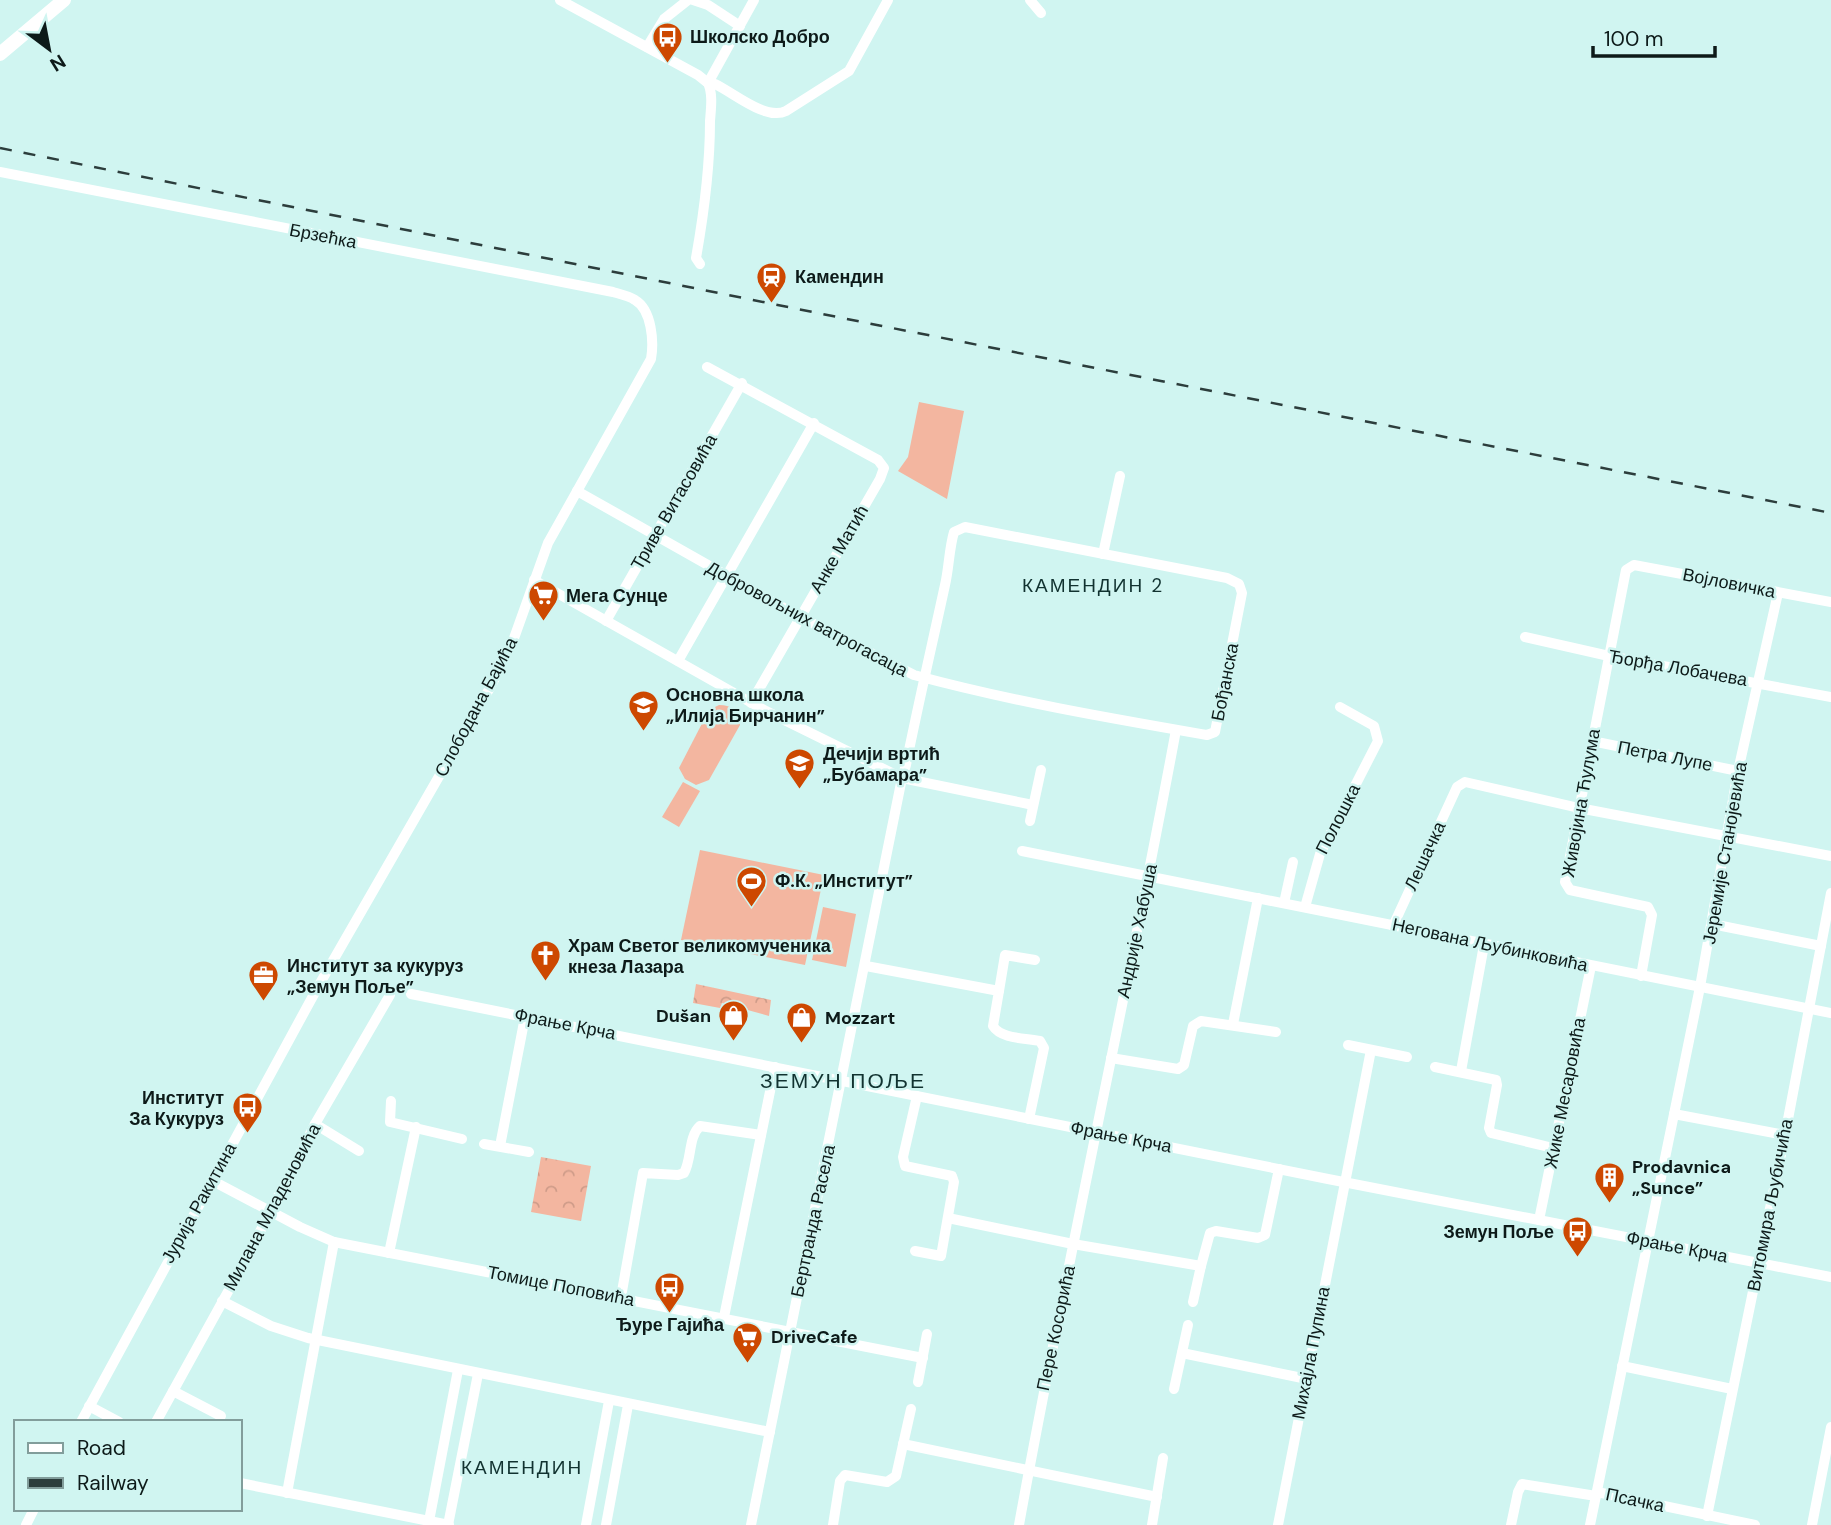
<svg xmlns="http://www.w3.org/2000/svg" width="1831" height="1525" font-family="'DM Sans',sans-serif">
	<defs>
		<pattern id="park-crowns" width="20" height="18" patternUnits="userSpaceOnUse" patternTransform="scale(1.75)"><rect width="20" height="18" fill="#f3b6a0"/><path d="M2 6a3 3 0 1 1 6 0M12 15a3 3 0 1 1 6 0" fill="none" stroke="#cf9c89"/></pattern>
	</defs>
	<rect width="100%" height="100%" fill="#d0f5f1"/>
	<g fill="url(#park-crowns)">
		<polygon points="696,984 771,1000 769,1016 722,1003 720,1008 693,1003"/>
		<polygon points="541,1157 591,1166 581,1221 531,1212"/>
	</g>
	<g fill="#f3b6a0">
		<polygon points="919,402 964,411 947,499 898,471 908,457"/>
		<path d="M719 705C733 705 738 712 740 725L709 780 696 785 685 779 679 768 709 710Z"/>
		<polygon points="683,782 700,791 679,827 662,817"/>
		<polygon points="700,850 824,875 805,965 681,940"/>
		<polygon points="823,907 856,914 846,967 812,960"/>
	</g>
	<g fill="none" stroke-linecap="round" stroke-linejoin="round">
		<g stroke="#fff" stroke-width="10">
			<path d="M560 0 698 75 708 83 715 84C734 93 766 121 786 111L849 71 888 0"/>
			<polyline points="693,0 708,5 740,26"/>
			<polyline points="1030,0 1041,13"/>
			<polyline points="647,47 664,19 688,0"/>
			<polyline points="708,83 754,0"/>
			<path d="M0 172 613 292C620 294 629 296 635 300 652 310 654 342 651 359L548 543 513 641 491 686 319 985 81 1422"/>
			<path d="M700 264 696 258C704 213 710 167 710 121 711 108 713 94 708 83"/>
			<polyline points="707,367 878,460 884,468 880,479 751,703"/>
			<path d="M577 491 800 617 914 675C1010 701 1109 718 1207 735L1215 732 1242 593 1239 584 1227 578 965 527 954 532C949 549 949 568 945 585 932 645 918 705 906 765L902 778 751 1525"/>
			<polyline points="1103,554 1120,476"/>
			<polyline points="534,580 766,711 902,778 1033,805"/>
			<polyline points="606,621 742,383"/>
			<polyline points="1525,637 1609,656 1831,697"/>
			<polyline points="678,661 814,423"/>
			<polyline points="1592,741 1738,771"/>
			<polyline points="1030,821 1041,770"/>
			<polyline points="1022,851 1831,1013"/>
			<polyline points="1284,903 1293,862"/>
			<polyline points="1305,907 1320,854 1378,741 1374,726 1340,707"/>
			<polyline points="1712,924 1821,946"/>
			<polyline points="1393,926 1457,787 1465,782 1579,808 1831,856"/>
			<path d="M866 966 999 991 993 1026C1001 1039 1025 1038 1040 1041L1044 1048 1029 1119"/>
			<polyline points="1641,976 1652,915 1648,907 1570,890 1565,882 1626,570 1634,565 1831,602"/>
			<polyline points="999,991 1005,955 1035,960"/>
			<polyline points="411,994 1328,1179 1831,1277"/>
			<polyline points="1233,1024 1258,898"/>
			<polyline points="1348,1045 1407,1057"/>
			<polyline points="1111,1058 1178,1069 1184,1065 1193,1026 1201,1021 1276,1032"/>
			<polyline points="1435,1067 1496,1080 1497,1085 1489,1128 1491,1133 1553,1148"/>
			<polyline points="1461,1071 1484,945"/>
			<polyline points="391,1101 390,1122 462,1139"/>
			<polyline points="1674,1114 1785,1135"/>
			<polyline points="315,1124 359,1151"/>
			<polyline points="484,1144 529,1152"/>
			<polyline points="500,1146 525,1017"/>
			<polyline points="211,1180 300,1227 334,1242 923,1358"/>
			<polyline points="948,1218 1073,1244 1201,1266 1210,1233 1216,1231 1258,1238 1265,1235 1279,1169"/>
			<polyline points="1539,1220 1591,966"/>
			<polyline points="915,1251 941,1256 954,1182 952,1176 905,1166 903,1157 917,1096"/>
			<polyline points="389,1253 416,1127"/>
			<path d="M621 1297 643 1173 678 1175 684 1173C692 1159 688 1137 700 1126L761 1135"/>
			<polyline points="222,1301 271,1326 308,1338 770,1432"/>
			<polyline points="1193,1302 1201,1266"/>
			<polyline points="724,1317 775,1067"/>
			<polyline points="1182,1353 1307,1379"/>
			<polyline points="1622,1366 1732,1389"/>
			<polyline points="918,1382 927,1334"/>
			<polyline points="1174,1389 1188,1325"/>
			<polyline points="173,1391 221,1416"/>
			<polyline points="89,1406 119,1422"/>
			<polyline points="156,1422 246,1259 315,1124 390,995"/>
			<polyline points="903,1444 1157,1497"/>
			<polyline points="240,1483 449,1525"/>
			<polyline points="1597,1492 1755,1525"/>
			<polyline points="287,1493 334,1242"/>
			<polyline points="1707,1516 1785,1135 1831,893"/>
			<polyline points="429,1521 458,1370"/>
			<polyline points="26,1525 34,1509"/>
			<polyline points="448,1525 478,1374"/>
			<polyline points="586,1525 609,1401"/>
			<polyline points="606,1525 628,1405"/>
			<polyline points="833,1525 840,1481 845,1475 887,1482 896,1476 911,1409"/>
			<path d="M1019 1525C1067 1259 1127 995 1176 730"/>
			<polyline points="1152,1525 1163,1458"/>
			<polyline points="1278,1525 1371,1050"/>
			<polyline points="1511,1525 1518,1492 1522,1484 1596,1496"/>
			<polyline points="1590,1525 1700,987 1738,771 1778,593"/>
			<polyline points="1812,1525 1831,1427"/>
		</g>
		<polyline stroke="#fff" stroke-width="14" points="0,54 64,0"/>
		<polyline stroke="#2c3d3c" stroke-width="2.5" stroke-dasharray="12 12" stroke-linecap="butt" points="0,148 882,326 1831,513"/>
	</g>
	<defs>
		<symbol id="bus-pin" viewBox="-11 -11 22 30"><path d="M0 17L-7.5 6A9.5 9.5 0 1 1 7.5 6Z" fill="#cd4800" stroke="#d0f5f1"/><path d="M-5-6H5V4H4V6H2V4H-2V6H-4V4H-5ZM-3.5-4V0h7V-4ZM-3.5 1.2v1.5H-2V1.2ZM2 1.2v1.5H3.5V1.2Z" fill="#fff"/></symbol>
		<symbol id="station-pin" viewBox="-11 -11 22 30"><path d="M0 17L-7.5 6A9.5 9.5 0 1 1 7.5 6Z" fill="#cd4800" stroke="#d0f5f1"/><path d="M-3-6H3Q5-6 5-4V2Q5 4 3 4L4.5 6H3L1.5 4h-3L-3 6H-4.5L-3 4Q-5 4-5 2V-4Q-5-6-3-6ZM-3.5-4v3h7v-3ZM-3.5 1v1.5H-2V1ZM2 1v1.5H3.5V1Z" fill="#fff"/></symbol>
		<symbol id="supermarket-pin" viewBox="-11 -11 22 30"><path d="M0 17L-7.5 6A9.5 9.5 0 1 1 7.5 6Z" fill="#cd4800" stroke="#d0f5f1"/><path d="M-6-5.5h2.5l.6 2H6L4.5 2H-2.5L-4.4-4H-6ZM-1.5 3.2a1.3 1.3 0 1 0 .1 0ZM3 3.2a1.3 1.3 0 1 0 .1 0Z" fill="#fff"/></symbol>
		<symbol id="school-pin" viewBox="-11 -11 22 30"><path d="M0 17L-7.5 6A9.5 9.5 0 1 1 7.5 6Z" fill="#cd4800" stroke="#d0f5f1"/><path d="M0-5L7-2L0 1L-7-2ZM-4 1L0 2.5L4 1V4Q0 6-4 4Z" fill="#fff"/></symbol>
		<symbol id="stadium-pin" viewBox="-11 -11 22 30"><path d="M0 17L-7.5 6A9.5 9.5 0 1 1 7.5 6Z" fill="#cd4800" stroke="#d0f5f1"/><path d="M0-5a6.5 5 0 1 0 0 10a6.5 5 0 1 0 0-10ZM-3.5-1.8h7v3.6h-7Z" fill="#fff"/></symbol>
		<symbol id="church-pin" viewBox="-11 -11 22 30"><path d="M0 17L-7.5 6A9.5 9.5 0 1 1 7.5 6Z" fill="#cd4800" stroke="#d0f5f1"/><path d="M-1.2-6h2.4v3.5h3.3v2.4h-3.3V6h-2.4V-.1h-3.3v-2.4h3.3Z" fill="#fff"/></symbol>
		<symbol id="office-pin" viewBox="-11 -11 22 30"><path d="M0 17L-7.5 6A9.5 9.5 0 1 1 7.5 6Z" fill="#cd4800" stroke="#d0f5f1"/><path d="M-6-3h4V-5.5h4V-3h4V5H-6ZM-1-4.5V-3h2v-1.5ZM-6 0V1H6V0Z" fill="#fff"/></symbol>
		<symbol id="shop-pin" viewBox="-11 -11 22 30"><path d="M0 17L-7.5 6A9.5 9.5 0 1 1 7.5 6Z" fill="#cd4800" stroke="#d0f5f1"/><path d="M-5-2.5h2.3a2.7 3.5 0 0 1 5.4 0H5L5.5 6h-11ZM-1.5-2.5h3a1.5 2.3 0 0 0-3 0Z" fill="#fff"/></symbol>
		<symbol id="building-pin" viewBox="-11 -11 22 30"><path d="M0 17L-7.5 6A9.5 9.5 0 1 1 7.5 6Z" fill="#cd4800" stroke="#d0f5f1"/><path d="M-4-6H4V6H1V3H-1V6H-4ZM-2.5-4.3h1.7v1.8h-1.7ZM.8-4.3h1.7v1.8H.8ZM-2.5-1h1.7V.8h-1.7ZM.8-1h1.7V.8H.8Z" fill="#fff"/></symbol>
	</defs>
	<g fill-rule="evenodd">
		<use href="#bus-pin" x="650" y="20" width="35" height="47"/>
		<use href="#station-pin" x="754" y="260" width="35" height="47"/>
		<use href="#supermarket-pin" x="526" y="578" width="35" height="47"/>
		<use href="#school-pin" x="626" y="688" width="35" height="47"/>
		<use href="#school-pin" x="782" y="746" width="35" height="47"/>
		<use href="#stadium-pin" x="734" y="864" width="35" height="47"/>
		<use href="#church-pin" x="528" y="938" width="35" height="47"/>
		<use href="#office-pin" x="246" y="958" width="35" height="47"/>
		<use href="#shop-pin" x="716" y="998" width="35" height="47"/>
		<use href="#shop-pin" x="784" y="1000" width="35" height="47"/>
		<use href="#bus-pin" x="230" y="1090" width="35" height="47"/>
		<use href="#building-pin" x="1592" y="1160" width="35" height="47"/>
		<use href="#bus-pin" x="1560" y="1214" width="35" height="47"/>
		<use href="#bus-pin" x="652" y="1270" width="35" height="47"/>
		<use href="#supermarket-pin" x="730" y="1320" width="35" height="47"/>
	</g>
	<g text-anchor="middle" stroke-width="5" stroke-linejoin="round" paint-order="stroke">
		<g font-size="18" font-weight="bold" fill="#0d1a19" stroke="#d0f5f1" text-anchor="start">
			<text x="690" y="43">Школско Добро</text>
			<text x="795" y="283">Камендин</text>
			<text x="566" y="602">Мега Сунце</text>
			<text x="666" y="701">Основна школа<tspan x="666" dy="21">„Илија Бирчанин”</tspan></text>
			<text x="823" y="760">Дечији вртић<tspan x="823" dy="21">„Бубамара”</tspan></text>
			<text x="775" y="887">Ф.К. „Институт”</text>
			<text x="568" y="952">Храм Светог великомученика<tspan x="568" dy="21">кнеза Лазара</tspan></text>
			<text x="287" y="972">Институт за кукуруз<tspan x="287" dy="21">„Земун Поље”</tspan></text>
			<text x="711" y="1022" text-anchor="end">Dušan</text>
			<text x="825" y="1024">Mozzart</text>
			<text x="224" y="1104" text-anchor="end">Институт<tspan x="224" dy="21">За Кукуруз</tspan></text>
			<text x="1632" y="1173">Prodavnica<tspan x="1632" dy="21">„Sunce”</tspan></text>
			<text x="1554" y="1238" text-anchor="end">Земун Поље</text>
			<text x="670" y="1331" text-anchor="middle">Ђуре Гајића</text>
			<text x="771" y="1343">DriveCafe</text>
		</g>
		<g font-size="18" fill="#0d1a19" stroke="#d0f5f1">
			<text transform="translate(323 236) rotate(11)" y="6">Брзећка</text>
			<text transform="translate(674 502) rotate(-60)" y="6">Триве Витасовића</text>
			<text transform="translate(839 549) rotate(-60)" y="6">Анке Матић</text>
			<text transform="translate(1729 583) rotate(11)" y="6">Војловичка</text>
			<text transform="translate(807 619) rotate(28)" y="6">Добровољних ватрогасаца</text>
			<text transform="translate(1678 668) rotate(10)" y="6">Ђорђа Лобачева</text>
			<text transform="translate(1225 682) rotate(-79)" y="6">Бођанска</text>
			<text transform="translate(476 707) rotate(-62)" y="6">Слободана Бајића</text>
			<text transform="translate(1665 756) rotate(11)" y="6">Петра Лупе</text>
			<text transform="translate(1581 803) rotate(-80)" y="6">Живојина Ћулума</text>
			<text transform="translate(1338 819) rotate(-63)" y="6">Полошка</text>
			<text transform="translate(1725 853) rotate(-80)" y="6">Јеремије Станојевића</text>
			<text transform="translate(1425 856) rotate(-65)" y="6">Лешачка</text>
			<text transform="translate(1137 931) rotate(-78)" y="6">Андрије Хабуша</text>
			<text transform="translate(1490 945) rotate(12)" y="6">Негована Љубинковића</text>
			<text transform="translate(565 1024) rotate(11)" y="6">Фрање Крча</text>
			<text transform="translate(1565 1093) rotate(-79)" y="6">Жике Месаровића</text>
			<text transform="translate(1121 1137) rotate(11)" y="6">Фрање Крча</text>
			<text transform="translate(199 1203) rotate(-61)" y="6">Јурија Ракитина</text>
			<text transform="translate(1770 1205) rotate(-79)" y="6">Витомира Љубичића</text>
			<text transform="translate(272 1207) rotate(-62)" y="6">Милана Младеновића</text>
			<text transform="translate(813 1221) rotate(-78)" y="6">Бертранда Расела</text>
			<text transform="translate(1677 1247) rotate(11)" y="6">Фрање Крча</text>
			<text transform="translate(561 1286) rotate(11)" y="6">Томице Поповића</text>
			<text transform="translate(1056 1328) rotate(-78)" y="6">Пере Косорића</text>
			<text transform="translate(1311 1353) rotate(-79)" y="6">Михајла Пупина</text>
			<text transform="translate(1635 1500) rotate(12)" y="6">Псачка</text>
		</g>
		<g font-size="19" letter-spacing="2" fill="#113230" stroke="#d0f5f1">
			<text x="1093" y="592">КАМЕНДИН 2</text>
			<text x="522" y="1474">КАМЕНДИН</text>
		</g>
		<g font-size="21" letter-spacing="2" fill="#113230" stroke="#d0f5f1">
			<text x="843" y="1088">ЗЕМУН ПОЉЕ</text>
		</g>
	</g>
	<rect x="14" y="1420" width="228" height="91" fill="#d0f5f1" stroke="#829d9b" stroke-width="2"/>
	<rect x="28" y="1443" width="35" height="10" fill="#ffffff" stroke="#829d9b" stroke-width="2"/>
	<text x="77" y="1455" font-size="21" fill="#0d1a19">Road</text>
	<rect x="28" y="1478" width="35" height="10" fill="#2c3d3c" stroke="#829d9b" stroke-width="2"/>
	<text x="77" y="1490" font-size="21" fill="#0d1a19">Railway</text>
	<g transform="translate(49 49) rotate(148)" stroke="#d0f5f1" stroke-width="5" paint-order="stroke">
	<path d="M0-5L12 26L0 18L-12 26Z" fill="#0d1a19"/>
	<text y="-10" font-size="19" font-weight="bold" text-anchor="middle" fill="#0d1a19">N</text>
	</g>
	<path d="M1593 46v10h122v-10" fill="none" stroke="#0d1a19" stroke-width="3.5"/>
	<text x="1604" y="46" font-size="21" fill="#0d1a19" stroke="#d0f5f1" stroke-width="5" paint-order="stroke">100 m</text>
</svg>
